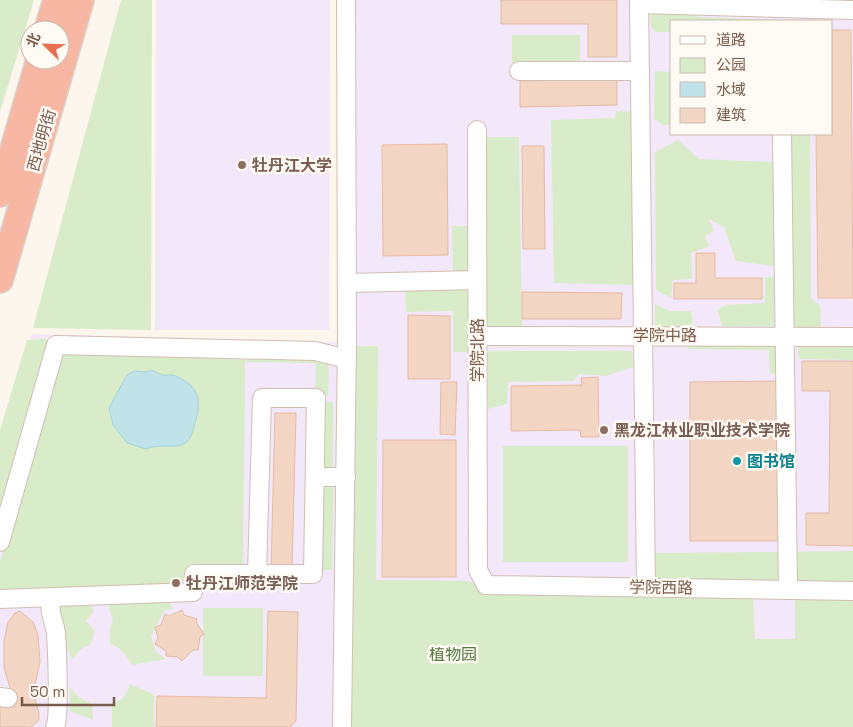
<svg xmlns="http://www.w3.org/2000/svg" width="853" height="727" font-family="'Space Grotesk','Noto Sans SC',sans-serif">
	<rect width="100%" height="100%" fill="#fdf6ec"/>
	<g fill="#f3e8fa" fill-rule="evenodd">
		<polygon points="156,0 330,0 329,330 155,330"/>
		<path d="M356 0H853V727H356ZM672 21H832V134H672Z"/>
		<polygon points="32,334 347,342 352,727 0,727 0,439"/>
	</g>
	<g fill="#d8ecc9">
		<polygon points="0,0 34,0 0,112"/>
		<polygon points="121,0 152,0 151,330 33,328"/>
		<polygon points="650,11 689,13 698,17 776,20 776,21 672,21 672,32 655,32 651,26"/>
		<rect x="512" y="35" width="68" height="28"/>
		<polygon points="655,71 672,72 671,125 663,125 654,119"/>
		<polygon points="616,111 637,112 637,285 554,283 551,120 615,118"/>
		<polygon points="790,134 810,134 811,298 820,306 821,330 789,330"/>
		<polygon points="482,137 519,137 522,327 483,327"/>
		<polygon points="678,140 699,159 773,162 774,266 736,261 724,227 709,219 714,230 705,237 709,246 691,253 692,279 673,280 671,298 656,290 655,152"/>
		<polygon points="452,226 474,226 474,276 453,277"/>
		<polygon points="765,277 774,277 774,326 722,326 718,310 726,305 765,303"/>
		<polygon points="472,284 473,352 453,352 453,311 406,312 405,285"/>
		<polygon points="655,304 670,311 691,311 694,330 655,330"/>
		<polygon points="56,338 0,532 0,430 27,340"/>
		<polygon points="688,338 788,340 789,374 770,374 769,350 688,349"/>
		<polygon points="797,340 853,341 853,360 799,359"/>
		<polygon points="350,346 378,346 376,580 468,581 481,586 753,596 755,639 795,639 795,598 853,600 853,727 347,727"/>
		<polygon points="487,351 632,351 633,367 606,376 579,374 573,381 508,382 507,404 488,409"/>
		<polygon points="60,353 245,360 243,567 187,568 181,586 0,593 0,562"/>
		<polygon points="248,353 329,357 328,396 315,396 316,363 247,362"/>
		<polygon points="324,402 333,402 333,472 324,473"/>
		<rect x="503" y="446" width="125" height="116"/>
		<polygon points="322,480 334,480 332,570 321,570"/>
		<polygon points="853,551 853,583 652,582 651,553"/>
		<path d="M165 598 174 609 165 610 151 636 156 652 166 659 132 665C126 655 121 647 110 644V628L113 619 109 609V601Z"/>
		<polygon points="90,603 94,610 86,621 95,631 90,645 81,649 72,659 64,641 66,635 54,607 54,604"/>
		<rect x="203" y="608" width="60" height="68"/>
		<path d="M130 684 154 695V727H112V704C124 699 127 695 130 684Z"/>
		<polygon points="70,688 79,697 92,704 93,720 70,711"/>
	</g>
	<path fill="#bfe3e8" stroke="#a5d3da" d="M151 370C155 371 159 374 162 375 166 376 169 374 173 375 197 384 202 397 196 420 193 429 192 439 184 444 174 449 158 443 146 449L127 443 113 425 109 408 127 375 134 371 146 372Z"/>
	<g fill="#f3d5c3" stroke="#e6bba3">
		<polygon points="501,0 617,0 617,57 588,57 588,24 501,24"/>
		<polygon points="832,30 851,30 853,298 818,298 816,134 832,134"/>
		<polygon points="617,79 617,105 520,107 520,81"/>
		<polygon points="447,144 448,255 383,256 382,145"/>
		<polygon points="522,146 544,146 545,249 523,249"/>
		<polygon points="696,253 715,253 715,278 762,278 762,299 674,299 674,283 696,283"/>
		<polygon points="522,292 622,293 621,319 522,319"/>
		<polygon points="408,315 450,316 450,379 408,379"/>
		<polygon points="802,361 853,361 853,546 806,545 806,513 829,513 830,391 802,391"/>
		<polygon points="598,377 599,437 581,437 580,430 511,431 511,386 582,385 581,378"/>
		<polygon points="784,381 784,541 690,541 690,382"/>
		<polygon points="441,382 457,382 455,435 440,434"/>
		<polygon points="275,413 296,413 292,571 271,570"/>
		<polygon points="383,440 456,440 456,577 382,577"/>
		<polygon points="182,610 184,615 197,619 196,622 204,634 200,637 198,650 193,650 182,661 178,657 166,656 166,651 155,644 158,638 155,627 161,625 165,614 169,616"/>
		<polygon points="20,611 33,622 38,635 40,662 35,685 34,696 39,713 39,720 31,727 0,727 0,704 11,691 4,668 4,641 8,622 15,613"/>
		<polygon points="268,611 298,612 296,721 290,727 156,727 157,696 266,698"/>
	</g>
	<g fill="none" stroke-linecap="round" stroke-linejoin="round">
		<defs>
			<g id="minor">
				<polyline points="639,0 646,586"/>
				<polyline points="639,4 853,10"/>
				<polyline points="519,71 640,71"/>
				<polyline points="477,130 478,570 486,585 853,591"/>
				<polyline points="782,134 788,590"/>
				<polyline points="347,283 477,280"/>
				<polyline points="477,336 853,337"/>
				<polyline points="315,477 346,477"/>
				<polyline points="0,542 56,345 315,351 347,359"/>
				<polyline points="0,599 193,592 194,574 313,574 316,398 262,398 257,574"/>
				<polyline points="0,697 8,698"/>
				<path d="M55 727C60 718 57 649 56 634 55 622 48 612 51 600L55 597"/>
				<polyline points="342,727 347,342 346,0"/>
			</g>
			<g id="highway">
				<polyline points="47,30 56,0"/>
				<polyline points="0,194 39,60"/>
				<polyline points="0,280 81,0"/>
			</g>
		</defs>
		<use href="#minor" stroke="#d1beb0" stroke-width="20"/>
		<use href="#highway" stroke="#dad1cd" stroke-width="28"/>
		<use href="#minor" stroke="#fff" stroke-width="18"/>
		<use href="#highway" stroke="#f7b7a3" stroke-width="25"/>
	</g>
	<g fill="#8d6e63" stroke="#fffaf3" stroke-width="2">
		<circle cx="242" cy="165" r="5"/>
		<circle cx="604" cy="430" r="5"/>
		<circle cx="176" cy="583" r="5"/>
	</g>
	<circle fill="#0f9aa8" stroke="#fffaf3" stroke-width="2" cx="737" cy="461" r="5"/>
	<g text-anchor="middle" stroke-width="5" stroke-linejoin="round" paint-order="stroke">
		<g font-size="16" fill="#7a5c4d" stroke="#fffaf3">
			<text transform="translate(41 140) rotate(-74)" y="6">西地明街</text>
			<text x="665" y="341">学院中路</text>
			<text transform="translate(477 350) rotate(-90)" y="6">学院北路</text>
			<text transform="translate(661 587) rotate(1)" y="6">学院西路</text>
		</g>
		<g font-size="16" font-weight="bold" fill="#785e54" stroke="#fffaf3" text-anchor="start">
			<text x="252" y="171">牡丹江大学</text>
			<text x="614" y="436">黑龙江林业职业技术学院</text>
			<text x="186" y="589">牡丹江师范学院</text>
		</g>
		<g font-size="16" font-weight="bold" fill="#0d838f" stroke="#fffaf3" text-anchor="start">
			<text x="747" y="467">图书馆</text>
		</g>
		<g font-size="16" fill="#537a41" stroke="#fffaf3">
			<text x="453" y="660">植物园</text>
		</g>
	</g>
	<rect x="670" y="20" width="162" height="115" fill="#fffaf3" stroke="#cabbb1"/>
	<rect x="680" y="36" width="25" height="8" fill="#ffffff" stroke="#cabbb1"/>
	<text x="716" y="45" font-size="15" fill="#7a5c4d">道路</text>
	<rect x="680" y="58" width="25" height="15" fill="#d8ecc9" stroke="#cabbb1"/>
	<text x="716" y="70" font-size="15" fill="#7a5c4d">公园</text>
	<rect x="680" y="82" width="25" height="15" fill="#bfe3e8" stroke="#cabbb1"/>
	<text x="716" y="95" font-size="15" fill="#7a5c4d">水域</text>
	<rect x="680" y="108" width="25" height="15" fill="#f3d5c3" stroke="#cabbb1"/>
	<text x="716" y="120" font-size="15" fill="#7a5c4d">建筑</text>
	<g transform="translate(45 45) rotate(293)"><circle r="24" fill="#fffaf3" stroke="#cabbb1"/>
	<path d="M0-4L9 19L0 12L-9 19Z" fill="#e76f51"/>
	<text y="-8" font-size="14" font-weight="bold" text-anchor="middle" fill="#7a5c4d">北</text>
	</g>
	<path d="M22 697v8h92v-8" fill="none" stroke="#7a5c4d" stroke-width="2.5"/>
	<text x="30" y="697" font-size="15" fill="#7a5c4d" stroke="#fffaf3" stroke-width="4" paint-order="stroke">50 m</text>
</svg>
